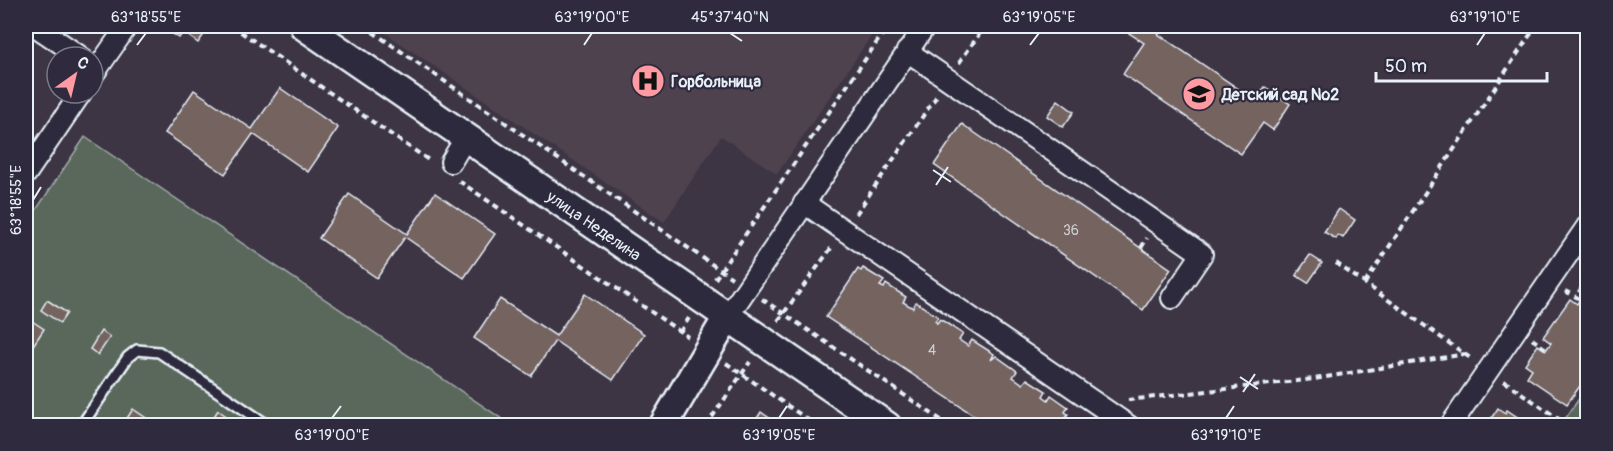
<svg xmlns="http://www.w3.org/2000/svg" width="1613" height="451" font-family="Pangolin,sans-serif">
	<rect width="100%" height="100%" fill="#3d3544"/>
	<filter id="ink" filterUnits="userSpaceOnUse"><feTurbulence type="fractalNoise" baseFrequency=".0167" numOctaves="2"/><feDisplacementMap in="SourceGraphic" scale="12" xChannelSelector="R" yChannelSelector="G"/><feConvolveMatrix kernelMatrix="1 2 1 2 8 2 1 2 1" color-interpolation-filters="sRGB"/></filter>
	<g filter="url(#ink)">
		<polygon fill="#4e434d" points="375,26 878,26 777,174 721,136 664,222"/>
		<g fill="#5a675c" stroke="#a1acaa" stroke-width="1.5">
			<polygon points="85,137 511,425 26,426 26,225"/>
			<polygon points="1587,387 1587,425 1561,425"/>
		</g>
		<g fill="#746361" stroke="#e8f1f8" stroke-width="1.5">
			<polygon points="166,26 210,26 198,43 183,32 179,38 164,28"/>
			<polygon points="1134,26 1164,26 1158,34 1255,100 1265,87 1290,104 1273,130 1263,123 1241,154 1123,74 1144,43 1129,33"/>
			<polygon points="280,88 338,128 308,172 253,134 225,174 165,133 194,90 252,129"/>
			<polygon points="1058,100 1074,112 1063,127 1047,116"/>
			<polygon points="962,124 1171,269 1143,310 934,165"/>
			<polygon points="435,193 495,234 464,278 405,237 377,278 319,238 349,194 407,234"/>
			<polygon points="1339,209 1355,220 1343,238 1338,235 1336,239 1324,232"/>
			<polygon points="1310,255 1322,263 1308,283 1296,275"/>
			<polygon points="863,268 884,281 880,286 884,288 886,284 906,297 903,302 913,308 916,302 938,317 935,321 937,323 940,319 963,334 959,340 968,346 972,340 994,354 991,360 996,356 1017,371 1013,377 1023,384 1027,379 1046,391 1043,396 1048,400 1051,395 1068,407 1065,412 1068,414 1060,426 990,426 826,317 858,269 861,271"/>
			<polygon points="1588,277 1588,375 1567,404 1527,377 1532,369 1525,364 1538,345 1546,350 1551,343 1543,337 1570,299 1577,304 1583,294 1578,291"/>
			<polygon points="585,294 644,334 613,380 555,341 531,376 474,338 500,299 556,336"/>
			<polygon points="47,300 67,313 60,323 41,310"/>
			<polygon points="32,321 44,329 32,347 26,343 26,332"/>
			<polygon points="101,331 110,337 98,355 90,349"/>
			<polygon points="1498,408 1505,413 1507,410 1531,426 1486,426"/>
			<polygon points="133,409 158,426 122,426"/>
			<polygon points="218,410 240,426 208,426"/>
			<polygon points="761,412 781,426 752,426"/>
		</g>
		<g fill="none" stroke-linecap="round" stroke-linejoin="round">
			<defs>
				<polyline id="lane" points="81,426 128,357 137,350 159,352 269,426"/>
				<g id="street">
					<polyline points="35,26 81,57"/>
					<polyline points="907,51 1202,254 1172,298"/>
					<polyline points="93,75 127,26"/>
					<polyline points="451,162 466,137"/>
					<polyline points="26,174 81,93"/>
					<polyline points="804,203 1129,426"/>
					<polyline points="728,316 925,26"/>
					<polyline points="1450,426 1588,225"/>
				</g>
				<g id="secondary">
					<path id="s1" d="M304 26 887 426"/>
					<polyline points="663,426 728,316"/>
				</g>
			</defs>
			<use href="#lane" stroke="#e8f1f8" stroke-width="14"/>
			<use href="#street" stroke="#e8f1f8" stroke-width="24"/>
			<use href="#secondary" stroke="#e8f1f8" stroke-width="32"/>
			<g stroke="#e8f1f8" stroke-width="4" stroke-dasharray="6 4.5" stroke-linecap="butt">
				<polyline points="232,26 430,161"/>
				<polyline points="364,26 732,278"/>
				<polyline points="959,63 985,26"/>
				<polyline points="459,181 688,337"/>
				<polyline points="26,203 32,193"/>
				<polyline points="856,214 938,94"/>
				<polyline points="1141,248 1147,238"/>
				<polyline points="1336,263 1473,360"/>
				<polyline points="715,279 888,26"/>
				<polyline points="1365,283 1536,26"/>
				<polyline points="1565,291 1580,299"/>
				<polyline points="762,299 950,426"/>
				<polyline points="778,321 832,247"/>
				<polyline points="680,332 689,318"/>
				<polyline points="1532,339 1546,349"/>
				<polyline points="726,363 817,426"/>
				<polyline points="1504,381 1569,426"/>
				<polyline points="1128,400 1314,379 1465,354"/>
				<polyline points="706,426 750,362"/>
			</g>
			<use href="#lane" stroke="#2f2a3d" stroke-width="9"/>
			<use href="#street" stroke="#2f2a3d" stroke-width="20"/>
			<use href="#secondary" stroke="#2f2a3d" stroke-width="27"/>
		</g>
	</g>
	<path fill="none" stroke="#e8f1f8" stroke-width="2" d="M730 33 742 41M137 45 146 33M584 45 592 33M1030 45 1039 33M1477 45 1485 33M933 170 951 182M936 185 948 167M33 200 41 187M1240 377 1258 389M1243 392 1255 374M332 418 341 406M779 418 787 406M1226 418 1234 406"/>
	<defs>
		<symbol id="hospital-disc" viewBox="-11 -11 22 22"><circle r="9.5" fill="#ff9aa2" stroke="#2f2a3d"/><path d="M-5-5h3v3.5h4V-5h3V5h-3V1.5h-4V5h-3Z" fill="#111"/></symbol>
		<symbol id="school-disc" viewBox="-11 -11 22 22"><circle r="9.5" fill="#ff9aa2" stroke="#2f2a3d"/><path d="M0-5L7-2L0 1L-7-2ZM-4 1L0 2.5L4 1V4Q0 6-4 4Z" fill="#111"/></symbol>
	</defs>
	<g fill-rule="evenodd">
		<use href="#hospital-disc" x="629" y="62" width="38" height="38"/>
		<use href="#school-disc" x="1180" y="75" width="38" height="38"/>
	</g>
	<g text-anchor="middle" stroke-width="4.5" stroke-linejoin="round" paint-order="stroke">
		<g font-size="14" fill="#cbced2">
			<text x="1071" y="235">36</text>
			<text x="932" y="355">4</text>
		</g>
		<g font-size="16" font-weight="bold" fill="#e8f1f8" stroke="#2f2a3d" text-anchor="start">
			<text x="671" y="87">Горбольница</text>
			<text x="1222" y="100">Детский сад №2</text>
		</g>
		<g font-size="16" fill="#e8f1f8" stroke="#2f2a3d">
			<text dy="6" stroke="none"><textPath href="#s1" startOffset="352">улица Неделина</textPath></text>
		</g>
	</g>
	<rect width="1613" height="451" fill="none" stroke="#2f2a3d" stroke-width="66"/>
	<g transform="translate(75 75) rotate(34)"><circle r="28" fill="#2f2a3d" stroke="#797a88" stroke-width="1.5"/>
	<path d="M0-4.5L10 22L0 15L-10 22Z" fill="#ff9aa2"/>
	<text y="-9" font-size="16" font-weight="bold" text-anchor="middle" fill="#e8f1f8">С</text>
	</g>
	<path d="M1376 72v9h171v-9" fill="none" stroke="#e8f1f8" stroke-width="3"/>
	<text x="1385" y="72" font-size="18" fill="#e8f1f8" stroke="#2f2a3d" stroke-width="4.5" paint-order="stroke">50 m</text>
	<rect x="33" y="33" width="1547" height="385" fill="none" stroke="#e8f1f8" stroke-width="2"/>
	<g font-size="15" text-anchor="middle" fill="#e8f1f8">
		<text x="146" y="22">63°18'55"E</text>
		<text x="592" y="22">63°19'00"E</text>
		<text x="730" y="22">45°37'40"N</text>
		<text x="1039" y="22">63°19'05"E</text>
		<text x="1485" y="22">63°19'10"E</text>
		<text transform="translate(16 200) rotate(-90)" y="5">63°18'55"E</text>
		<text x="332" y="440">63°19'00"E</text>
		<text x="779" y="440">63°19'05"E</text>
		<text x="1226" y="440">63°19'10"E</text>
	</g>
</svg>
